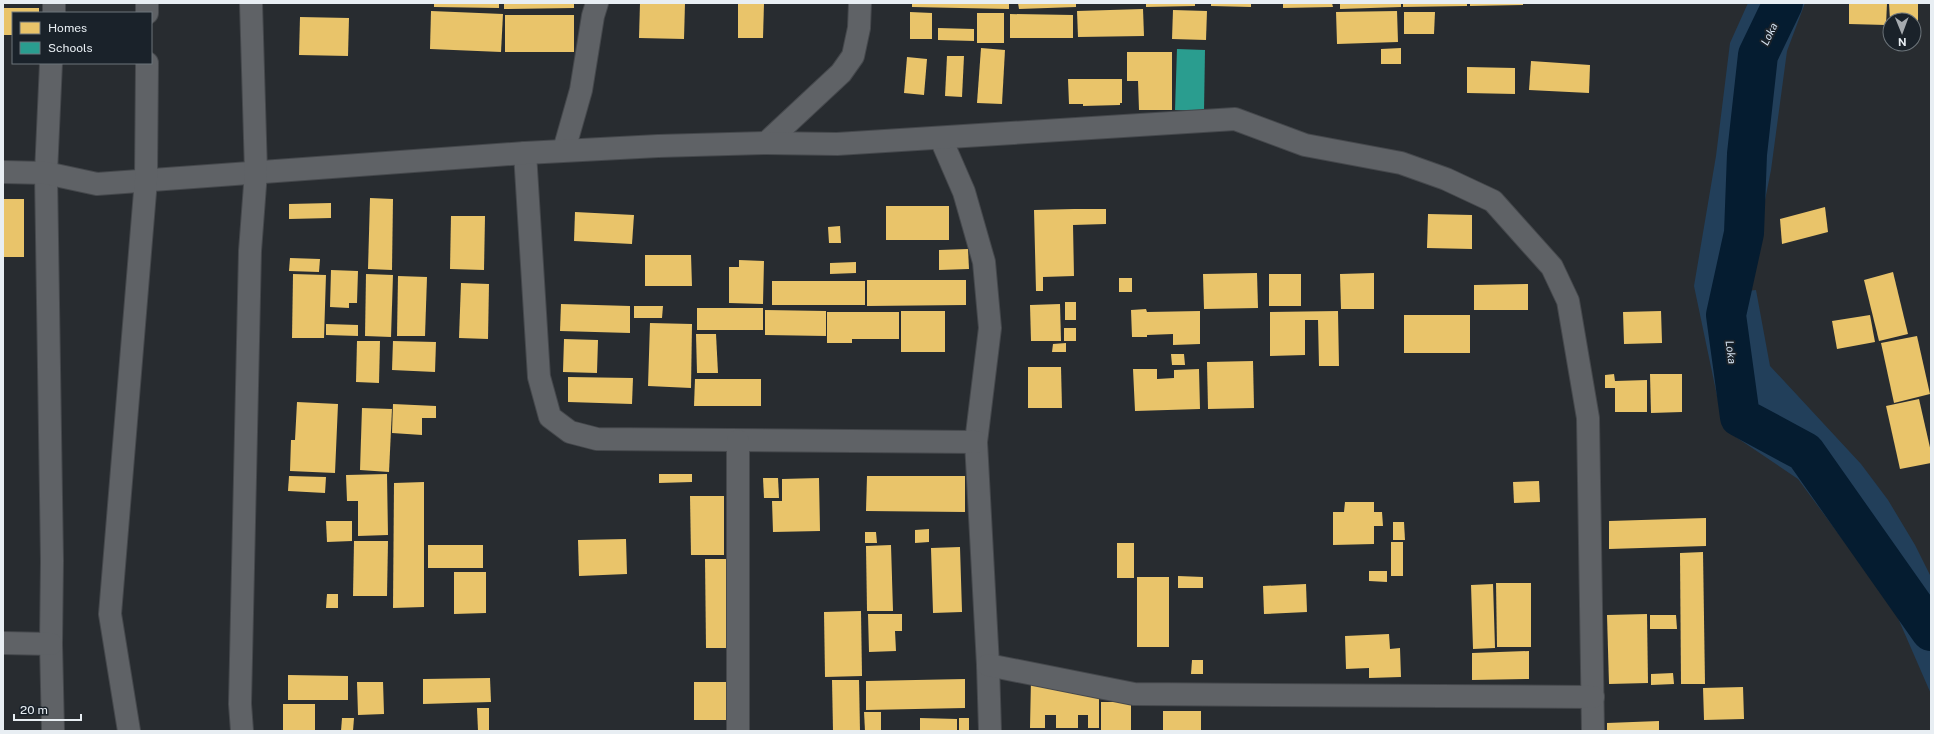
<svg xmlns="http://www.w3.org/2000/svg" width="1934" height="734" font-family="'Public Sans',sans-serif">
	<rect width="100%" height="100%" fill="#282c30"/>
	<polygon fill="#223f5a" points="1748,3 1805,3 1787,51 1771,170 1747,291 1756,290 1770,366 1861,464 1888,500 1915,545 1931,577 1931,694 1894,609 1798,479 1724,429 1694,286 1716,156 1730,43"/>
	<g fill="#e9c46a">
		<polygon points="434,3 499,3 499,8 434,7"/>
		<polygon points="504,3 574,3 574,8 504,9"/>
		<polygon points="640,3 685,3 684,39 639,38"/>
		<polygon points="738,3 764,3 763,38 738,38"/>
		<polygon points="912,3 1009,3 1009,9 912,7"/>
		<polygon points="1018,3 1076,3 1076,7 1019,9"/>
		<polygon points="1146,3 1195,3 1195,6 1146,7"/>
		<polygon points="1211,3 1251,3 1251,7 1211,6"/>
		<polygon points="1283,3 1332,3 1333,7 1283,8"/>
		<polygon points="1340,3 1401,3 1401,7 1340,9"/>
		<polygon points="1403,3 1467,3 1467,6 1403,7"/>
		<polygon points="1470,3 1523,3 1523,5 1470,6"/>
		<polygon points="1849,3 1887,3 1886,25 1849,24"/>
		<polygon points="1889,3 1918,3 1918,23 1914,23 1914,20 1890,20"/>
		<polygon points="3,8 39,8 39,13 13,13 13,35 3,35"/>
		<polygon points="1143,9 1144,36 1078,37 1077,11"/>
		<polygon points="1173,10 1207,11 1206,40 1172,39"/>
		<polygon points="431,11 503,14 501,52 430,49"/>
		<polygon points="1397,11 1398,42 1337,44 1336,12"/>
		<polygon points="910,12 932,13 932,39 910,39"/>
		<polygon points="1404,12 1435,12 1434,34 1404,34"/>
		<rect x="977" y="13" width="27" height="30"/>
		<polygon points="1010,14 1073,15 1073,38 1010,38"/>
		<rect x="505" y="15" width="69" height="37"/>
		<polygon points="300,17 349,18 348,56 299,55"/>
		<polygon points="938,28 974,29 974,41 938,40"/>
		<polygon points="981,48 1005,50 1002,104 977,103"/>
		<polygon points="1401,48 1401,64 1381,64 1381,49"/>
		<polygon points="1127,52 1172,52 1172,110 1139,110 1138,81 1127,81"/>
		<polygon points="947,56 964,56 962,97 945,96"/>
		<polygon points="907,57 927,59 924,95 904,93"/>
		<polygon points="1531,61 1590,65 1589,93 1529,90"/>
		<polygon points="1467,67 1515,68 1515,94 1467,93"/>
		<polygon points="1068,79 1122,79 1122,103 1120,103 1120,105 1083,106 1083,104 1069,104"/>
		<polygon points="370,198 393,199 392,270 368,269"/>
		<rect x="3" y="199" width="21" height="58"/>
		<polygon points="331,203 331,218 289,219 289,204"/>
		<rect x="886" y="206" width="63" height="34"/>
		<polygon points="1825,207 1828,232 1782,244 1780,219"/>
		<polygon points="1074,209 1106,209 1106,224 1073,225 1074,276 1043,277 1043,291 1036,291 1034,210"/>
		<polygon points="575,212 634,215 632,244 574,241"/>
		<polygon points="1428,214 1472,215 1472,249 1427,248"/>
		<polygon points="451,216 485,216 484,270 450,269"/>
		<polygon points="840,226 841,243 829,243 828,227"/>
		<polygon points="968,249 969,269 939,270 939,250"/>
		<polygon points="645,255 691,255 692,286 645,286"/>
		<polygon points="290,258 320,259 319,272 289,271"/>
		<polygon points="739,260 764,261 763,304 729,303 729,267 739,267"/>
		<polygon points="856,262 856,273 830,274 830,263"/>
		<polygon points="331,270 358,271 357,303 349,303 349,308 330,307"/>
		<polygon points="1893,272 1908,334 1879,341 1864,280"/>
		<polygon points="1257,273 1258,308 1204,309 1203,274"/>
		<polygon points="1374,273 1374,309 1341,309 1340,274"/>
		<polygon points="293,274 326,275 324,338 292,338"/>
		<polygon points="366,274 393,275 391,337 365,336"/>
		<rect x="1269" y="274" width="32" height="32"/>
		<polygon points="398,276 427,277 425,336 397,336"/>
		<rect x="1119" y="278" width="13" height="14"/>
		<polygon points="867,280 966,280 966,305 867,306"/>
		<rect x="772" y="281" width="93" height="24"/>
		<polygon points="461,283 489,284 488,339 459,338"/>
		<polygon points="1528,284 1528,310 1474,310 1474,285"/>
		<rect x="1065" y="302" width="11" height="18"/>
		<polygon points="561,304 630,306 630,333 560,331"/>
		<polygon points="1060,304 1061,341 1031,341 1030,305"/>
		<polygon points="634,306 663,306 662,318 634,318"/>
		<rect x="697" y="308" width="66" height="22"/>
		<polygon points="1146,309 1147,312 1200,311 1200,344 1173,345 1173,334 1147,335 1147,337 1132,337 1131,310"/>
		<polygon points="765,310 826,311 826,336 765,335"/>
		<rect x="901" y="311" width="44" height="41"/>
		<polygon points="1338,311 1339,366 1319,366 1318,320 1305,320 1305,355 1270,356 1270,312"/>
		<polygon points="1661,311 1662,343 1624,344 1623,312"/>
		<polygon points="827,312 899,312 899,339 852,339 852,343 827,343"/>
		<rect x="1404" y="315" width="66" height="38"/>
		<polygon points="1870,315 1875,342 1837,349 1832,321"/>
		<polygon points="650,323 692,324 691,388 648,386"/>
		<polygon points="326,324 358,325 358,336 326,335"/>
		<rect x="1064" y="328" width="12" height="13"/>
		<polygon points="696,334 716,334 718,373 697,373"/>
		<polygon points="1917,336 1930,394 1894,403 1881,343"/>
		<polygon points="564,339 598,340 597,373 563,372"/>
		<polygon points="357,341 380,341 379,383 356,382"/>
		<polygon points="393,341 436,342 435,372 392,370"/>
		<polygon points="1066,343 1066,352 1052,352 1053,344"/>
		<polygon points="1171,354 1184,354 1185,365 1172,365"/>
		<polygon points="1253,361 1254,408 1208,409 1207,362"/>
		<polygon points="1028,367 1061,367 1062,408 1028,408"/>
		<polygon points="1133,369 1157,369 1157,379 1174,378 1174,370 1199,369 1200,409 1135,411"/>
		<polygon points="1614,374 1615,381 1647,380 1647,412 1615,412 1615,388 1605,388 1605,375"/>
		<polygon points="1650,374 1682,374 1682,412 1651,413"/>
		<polygon points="568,377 633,378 632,404 568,402"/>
		<polygon points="695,379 761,379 761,406 694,406"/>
		<polygon points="1919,399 1931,452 1931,463 1900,469 1886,406"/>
		<polygon points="297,402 338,404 335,473 290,471 291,440 295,440"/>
		<polygon points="393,404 436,406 436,418 422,418 422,435 392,433"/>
		<polygon points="362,408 392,409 389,472 360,470"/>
		<polygon points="387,474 388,535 358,536 358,501 347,501 346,475"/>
		<polygon points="659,474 692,474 692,482 659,483"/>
		<polygon points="289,476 326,477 325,493 288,491"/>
		<polygon points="867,476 965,476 965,512 866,511"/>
		<polygon points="763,478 778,478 779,498 764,498"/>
		<polygon points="819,478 820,531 773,532 772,501 782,501 782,479"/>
		<polygon points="1539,481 1540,502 1514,503 1513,482"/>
		<polygon points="424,482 424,607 393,608 394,483"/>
		<polygon points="690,496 724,496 724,555 691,555"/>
		<polygon points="1345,502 1374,502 1374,512 1382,512 1383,526 1374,526 1374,544 1333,545 1333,512 1344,512"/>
		<polygon points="1706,518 1706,546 1609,549 1609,521"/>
		<polygon points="326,521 352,521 352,541 327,542"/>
		<polygon points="1393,522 1404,522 1405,540 1393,540"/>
		<polygon points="929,529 929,542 915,543 915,530"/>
		<polygon points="865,532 876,532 877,543 865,543"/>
		<polygon points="626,539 627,574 579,576 578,540"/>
		<polygon points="354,541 388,541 387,596 353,596"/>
		<rect x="1391" y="542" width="12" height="34"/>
		<rect x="1117" y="543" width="17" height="35"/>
		<rect x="428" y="545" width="55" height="23"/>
		<polygon points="891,545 893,611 867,611 866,546"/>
		<polygon points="960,547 962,612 933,613 931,548"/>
		<polygon points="1703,552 1705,684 1681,684 1680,553"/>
		<polygon points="705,559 729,559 730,648 706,648"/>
		<polygon points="1369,571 1387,571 1387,582 1369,581"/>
		<polygon points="454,572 486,572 486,613 454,614"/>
		<polygon points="1178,576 1203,577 1203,588 1178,588"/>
		<rect x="1137" y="577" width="32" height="70"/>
		<polygon points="1496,583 1531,583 1531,647 1497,647"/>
		<polygon points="1306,584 1307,612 1264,614 1263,586"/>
		<polygon points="1493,584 1495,648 1473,649 1471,585"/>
		<polygon points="327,594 338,594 338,608 326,608"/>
		<polygon points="861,611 862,676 825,677 824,612"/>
		<polygon points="868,614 902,614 902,631 895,631 896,651 869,652"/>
		<polygon points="1647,614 1648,683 1609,684 1607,615"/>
		<polygon points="1650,615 1676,615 1677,629 1650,629"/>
		<polygon points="1389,634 1390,649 1400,648 1401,677 1369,678 1369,668 1346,669 1345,636"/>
		<polygon points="1529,651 1529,679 1472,680 1472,653"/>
		<polygon points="1192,660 1203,660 1203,674 1191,674"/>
		<polygon points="1673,673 1674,684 1651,685 1651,674"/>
		<polygon points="288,675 348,676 348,700 288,700"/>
		<polygon points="490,678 491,702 423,704 423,679"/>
		<polygon points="965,679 965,708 866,710 866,681"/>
		<polygon points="1031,679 1046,679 1046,688 1099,688 1099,728 1088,728 1088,715 1078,715 1078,728 1056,728 1056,715 1045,715 1045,728 1030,728"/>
		<polygon points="832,680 859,680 860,731 833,731"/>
		<polygon points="357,682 383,682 384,714 358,715"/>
		<rect x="694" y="682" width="33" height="38"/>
		<polygon points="1743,687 1744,719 1704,720 1703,688"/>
		<rect x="1101" y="702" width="30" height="29"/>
		<rect x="283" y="704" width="32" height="27"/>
		<polygon points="477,708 489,708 489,731 478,731"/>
		<rect x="1163" y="711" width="38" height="20"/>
		<polygon points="864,712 881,712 881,731 865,731"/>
		<polygon points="342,718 354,718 353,731 341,731"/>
		<polygon points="920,718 957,719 957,731 920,731"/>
		<rect x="959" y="718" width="10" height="13"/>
		<polygon points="1659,721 1659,731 1607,731 1607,723"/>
	</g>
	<polygon fill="#2a9d8f" points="1177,49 1205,50 1204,111 1175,110"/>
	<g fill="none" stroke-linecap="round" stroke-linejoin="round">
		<polyline stroke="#051c30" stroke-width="40" points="1783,3 1758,55 1747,154 1744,233 1726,315 1740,417 1805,452 1931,631"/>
		<defs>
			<g id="minor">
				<polyline points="54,13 54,3"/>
				<polyline points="147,13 147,3"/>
				<polyline points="51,63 46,173 52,561 51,644 53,731"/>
				<polyline points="941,139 964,192 984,262 990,328 976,442 988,665 990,731"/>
				<polyline points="766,143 841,73 853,56 859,28 860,3"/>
				<polyline points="564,150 581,90 593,16 597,3"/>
				<polyline points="525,153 539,377 550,417 570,432 597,439 976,442"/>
				<polyline points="3,172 46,173 97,184 525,153 658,146 766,143 837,144 1235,119 1305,145 1401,163 1446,179 1493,201 1552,267 1568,301 1588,418 1593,731"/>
				<polyline points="738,441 738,731"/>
				<polyline points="3,643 51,644"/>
				<polyline points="988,665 1134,694 1593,697"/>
				<polyline points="129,731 110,614 146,180 147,63"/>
				<polyline points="242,731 240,704 250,251 256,172 251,3"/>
			</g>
		</defs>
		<use href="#minor" stroke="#45484c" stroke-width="24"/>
		<use href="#minor" stroke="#5f6266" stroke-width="22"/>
	</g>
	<g text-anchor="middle" stroke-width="4" stroke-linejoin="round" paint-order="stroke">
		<g font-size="11" font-style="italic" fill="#d5e2f0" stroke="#1a222a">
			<text transform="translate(1769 34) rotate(-64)" y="4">Loka</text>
			<text transform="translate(1731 352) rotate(82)" y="4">Loka</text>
		</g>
	</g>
	<rect width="1934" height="734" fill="none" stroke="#e8eef3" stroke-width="8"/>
	<rect x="12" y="12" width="140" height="52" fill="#1a222a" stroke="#6c747a"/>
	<rect x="20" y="22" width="20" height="12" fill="#e9c46a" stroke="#6c747a"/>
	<text x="48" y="32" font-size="12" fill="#e8eef3">Homes</text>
	<rect x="20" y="42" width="20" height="12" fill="#2a9d8f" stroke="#6c747a"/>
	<text x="48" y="52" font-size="12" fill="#e8eef3">Schools</text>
	<g transform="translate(1902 32) rotate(179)"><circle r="19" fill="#1a222a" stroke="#6c747a"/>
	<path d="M0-3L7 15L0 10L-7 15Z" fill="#a5aaaf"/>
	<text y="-6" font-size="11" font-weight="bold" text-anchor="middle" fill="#e8eef3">N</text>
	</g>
	<path d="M14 714v6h67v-6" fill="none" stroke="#e8eef3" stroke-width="2"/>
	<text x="20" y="714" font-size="12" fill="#e8eef3" stroke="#1a222a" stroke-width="3" paint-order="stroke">20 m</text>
</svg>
